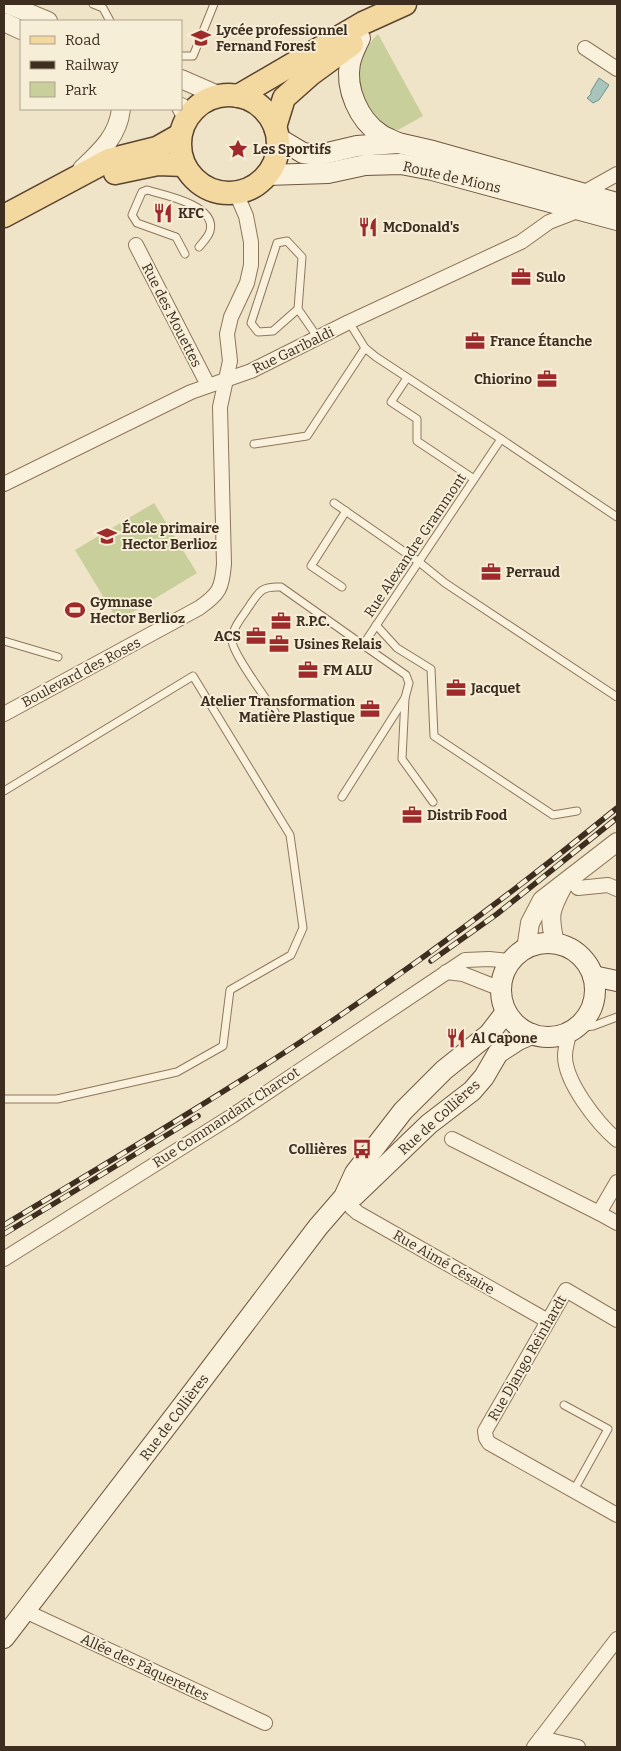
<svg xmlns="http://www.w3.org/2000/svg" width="621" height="1751" font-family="Bitter,serif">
	<rect width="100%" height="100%" fill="#f0e4c8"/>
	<g fill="#c9cf9b">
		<path d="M378 34 423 116 398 130C354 116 347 64 378 34Z"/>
		<polygon points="154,503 197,573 118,621 75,550"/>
	</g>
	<polygon fill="#a9c4bc" stroke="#6f938a" points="599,78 609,85 599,100 593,103 587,98 591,94 591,91"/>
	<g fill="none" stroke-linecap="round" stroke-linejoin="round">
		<defs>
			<g id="service">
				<polyline points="93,4 103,8 110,21"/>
				<polyline points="181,56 193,56 214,4"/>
				<path d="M185 254 176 237 137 223 132 215 142 192 147 190C164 195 217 205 210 231 209 236 203 242 199 247"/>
				<polyline points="298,309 273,331 258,332 251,323 277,243 287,241 302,257 298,309 318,338"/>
				<polyline points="407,378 391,402 417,419 417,441 474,479"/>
				<polyline points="501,439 617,517"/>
				<polyline points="254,444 307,436 365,348"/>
				<polyline points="334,503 419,562 445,583 617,697"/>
				<polyline points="342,587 311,566 346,511"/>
				<polyline points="376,625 397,648 431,669 434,736 553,815 577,811"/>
				<polyline points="4,641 58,657"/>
				<polyline points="405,698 402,759 433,802"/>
				<path d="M275 712C267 700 230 650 232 639 233 626 244 615 250 605 260 590 263 586 281 587L363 645 501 439 376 357 365 348 349 322"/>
				<polyline points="4,791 193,676 290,835 303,928 291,955 230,990 223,1046 177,1072 57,1099 4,1099"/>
				<polyline points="342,797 405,698 409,683 406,675 363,645"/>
				<polyline points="577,1028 593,1026 617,1017"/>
				<polyline points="564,1405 608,1429 574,1490"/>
			</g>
			<g id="minor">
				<polyline points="585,48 617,69"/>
				<polyline points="583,193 617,174"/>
				<polyline points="136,245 208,385"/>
				<polyline points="4,484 191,392 251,371 349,322 521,242 549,222 580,210"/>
				<path d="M4 714 199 608C219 594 222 589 224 564L220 407 230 361 227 334 231 317 247 283 251 265V242L246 216 236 193"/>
				<polyline points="571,879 578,888 608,885 617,889"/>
				<polyline points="446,972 463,974 501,989"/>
				<path d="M569 1033C568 1040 565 1048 565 1056 565 1082 597 1123 617 1140"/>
				<polyline points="452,1139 599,1213 617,1182"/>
				<polyline points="344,1197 352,1208 358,1213 548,1321"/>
				<polyline points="599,1213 617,1223"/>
				<polyline points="4,1259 232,1116 465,960 489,959 511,961"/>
				<polyline points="617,1320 566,1290 485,1431 486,1438 489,1443 617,1515"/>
				<polyline points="25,1611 265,1723"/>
				<polyline points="541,1738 578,1747"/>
				<polyline points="534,1747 617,1639"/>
			</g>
			<g id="tertiary">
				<polyline points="7,4 48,21"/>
				<polyline points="4,22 21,30"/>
				<polyline points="181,79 220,96"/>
				<polyline points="181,107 187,118"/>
				<path d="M82 169C101 151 118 136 121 109"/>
				<path d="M555 944C549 915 549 912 563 886"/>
				<polyline points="526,949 530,923 542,900 617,842"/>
			</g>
			<g id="secondary">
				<path d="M360 38C356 46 352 54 350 63 345 89 359 120 380 134 386 138 392 140 398 143"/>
				<polyline points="278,138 303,153 319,155 357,146 398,143 433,151 617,203"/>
				<polyline points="267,175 328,173 365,165 401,164 432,170 617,220"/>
				<circle cx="548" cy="990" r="47"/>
				<polyline points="593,976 617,981"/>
				<polyline points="344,1197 354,1196 429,1124 472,1091 484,1077 498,1053 518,1040 532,1034"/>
				<polyline points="4,1638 183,1405 318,1227 344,1197 355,1173 403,1111 444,1070 489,1034 506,1012"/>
			</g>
			<g id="primary">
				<circle cx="229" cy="144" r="49"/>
				<polyline points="238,96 363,23 405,4"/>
				<polyline points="275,127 284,98 311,74 352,44"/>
				<polyline points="115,173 158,164 184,165"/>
				<polyline points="4,216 109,160 157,148 180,135"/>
			</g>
		</defs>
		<use href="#service" stroke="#8d765c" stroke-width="9"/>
		<use href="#minor" stroke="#8d765c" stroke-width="16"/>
		<use href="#tertiary" stroke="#8d765c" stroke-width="20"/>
		<use href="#secondary" stroke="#6f573f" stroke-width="22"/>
		<use href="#primary" stroke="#5b4430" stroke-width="25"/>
		<use href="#service" stroke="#faf1dc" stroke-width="7"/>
		<use href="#minor" stroke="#faf1dc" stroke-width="14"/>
		<use href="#tertiary" stroke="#faf1dc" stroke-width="18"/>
		<use href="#secondary" stroke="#faf1dc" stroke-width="20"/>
		<use href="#primary" stroke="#f3d9a0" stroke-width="22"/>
		<defs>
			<g id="rail">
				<polyline points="431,961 497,914 617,818"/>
				<path d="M4 1225C102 1166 200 1108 296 1045 407 972 514 892 617 808"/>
				<polyline points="4,1234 198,1116"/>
			</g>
		</defs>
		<use href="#rail" stroke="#3d2e20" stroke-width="5.5"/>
		<use href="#rail" stroke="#f7eed8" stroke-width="4" stroke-dasharray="11" stroke-linecap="butt"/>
	</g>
	<defs>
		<symbol id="school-bare" viewBox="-9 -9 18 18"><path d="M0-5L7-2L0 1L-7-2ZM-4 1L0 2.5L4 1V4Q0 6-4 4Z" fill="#9e2a2b" stroke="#f7eed8" stroke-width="2.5" paint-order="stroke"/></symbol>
		<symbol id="sight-bare" viewBox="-9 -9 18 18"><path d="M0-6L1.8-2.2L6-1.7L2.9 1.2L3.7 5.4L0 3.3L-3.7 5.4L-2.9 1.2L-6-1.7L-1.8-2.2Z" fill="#9e2a2b" stroke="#f7eed8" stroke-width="2.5" paint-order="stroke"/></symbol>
		<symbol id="restaurant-bare" viewBox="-9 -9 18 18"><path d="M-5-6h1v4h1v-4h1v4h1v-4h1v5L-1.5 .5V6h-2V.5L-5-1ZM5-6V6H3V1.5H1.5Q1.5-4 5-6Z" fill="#9e2a2b" stroke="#f7eed8" stroke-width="2.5" paint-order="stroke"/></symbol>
		<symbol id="office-bare" viewBox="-9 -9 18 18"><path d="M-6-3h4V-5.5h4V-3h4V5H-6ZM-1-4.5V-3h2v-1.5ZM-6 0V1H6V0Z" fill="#9e2a2b" stroke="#f7eed8" stroke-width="2.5" paint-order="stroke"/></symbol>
		<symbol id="stadium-bare" viewBox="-9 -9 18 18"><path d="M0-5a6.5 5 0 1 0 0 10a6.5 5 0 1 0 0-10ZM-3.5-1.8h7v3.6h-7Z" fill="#9e2a2b" stroke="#f7eed8" stroke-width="2.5" paint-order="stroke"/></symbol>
		<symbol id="bus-bare" viewBox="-9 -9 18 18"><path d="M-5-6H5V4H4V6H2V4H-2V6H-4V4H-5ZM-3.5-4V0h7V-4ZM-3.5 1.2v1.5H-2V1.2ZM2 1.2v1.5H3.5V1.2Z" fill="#9e2a2b" stroke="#f7eed8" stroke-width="2.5" paint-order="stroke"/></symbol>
	</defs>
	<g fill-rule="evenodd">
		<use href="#school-bare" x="187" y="24" width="28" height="28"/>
		<use href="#sight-bare" x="224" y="135" width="28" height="28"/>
		<use href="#restaurant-bare" x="149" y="199" width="28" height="28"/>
		<use href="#restaurant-bare" x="354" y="213" width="28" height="28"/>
		<use href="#office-bare" x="507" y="263" width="28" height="28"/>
		<use href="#office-bare" x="461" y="327" width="28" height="28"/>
		<use href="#office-bare" x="533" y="365" width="28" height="28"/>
		<use href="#school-bare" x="93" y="522" width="28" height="28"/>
		<use href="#office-bare" x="477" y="558" width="28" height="28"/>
		<use href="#stadium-bare" x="61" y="596" width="28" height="28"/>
		<use href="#office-bare" x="267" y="607" width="28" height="28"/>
		<use href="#office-bare" x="242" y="622" width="28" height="28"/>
		<use href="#office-bare" x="265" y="630" width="28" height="28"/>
		<use href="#office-bare" x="294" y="656" width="28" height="28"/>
		<use href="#office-bare" x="442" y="674" width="28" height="28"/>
		<use href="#office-bare" x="356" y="695" width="28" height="28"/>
		<use href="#office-bare" x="398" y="801" width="28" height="28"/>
		<use href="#restaurant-bare" x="442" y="1024" width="28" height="28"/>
		<use href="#bus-bare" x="348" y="1135" width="28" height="28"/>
	</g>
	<g text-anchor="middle" stroke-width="4" stroke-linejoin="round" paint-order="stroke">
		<g font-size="14" font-weight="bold" fill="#3d2e20" stroke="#f7eed8" text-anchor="start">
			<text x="216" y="35">Lycée professionnel<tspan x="216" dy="16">Fernand Forest</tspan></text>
			<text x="253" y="154">Les Sportifs</text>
			<text x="178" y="218">KFC</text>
			<text x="383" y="232">McDonald's</text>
			<text x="536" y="282">Sulo</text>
			<text x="490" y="346">France Étanche</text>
			<text x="532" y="384" text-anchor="end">Chiorino</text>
			<text x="122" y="533">École primaire<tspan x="122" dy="16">Hector Berlioz</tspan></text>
			<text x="506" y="577">Perraud</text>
			<text x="90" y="607">Gymnase<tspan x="90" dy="16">Hector Berlioz</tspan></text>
			<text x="296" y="626">R.P.C.</text>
			<text x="241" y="641" text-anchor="end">ACS</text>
			<text x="294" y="649">Usines Relais</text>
			<text x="323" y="675">FM ALU</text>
			<text x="471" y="693">Jacquet</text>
			<text x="355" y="706" text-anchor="end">Atelier Transformation<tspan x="355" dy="16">Matière Plastique</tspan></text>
			<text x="427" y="820">Distrib Food</text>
			<text x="471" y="1043">Al Capone</text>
			<text x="347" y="1154" text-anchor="end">Collières</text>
		</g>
		<g font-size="14" fill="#3d2e20" stroke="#f7eed8">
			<text transform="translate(452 177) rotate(13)" y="5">Route de Mions</text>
			<text transform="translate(172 315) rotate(63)" y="5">Rue des Mouettes</text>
			<text transform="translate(293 350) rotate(-26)" y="5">Rue Garibaldi</text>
			<text transform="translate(415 545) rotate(-56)" y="5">Rue Alexandre Grammont</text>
			<text transform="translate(81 672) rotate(-28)" y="5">Boulevard des Roses</text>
			<text transform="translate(226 1117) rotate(-33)" y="5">Rue Commandant Charcot</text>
			<text transform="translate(439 1117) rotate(-42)" y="5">Rue de Collières</text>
			<text transform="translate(444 1262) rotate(30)" y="5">Rue Aimé Césaire</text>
			<text transform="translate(527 1358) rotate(-60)" y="5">Rue Django Reinhardt</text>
			<text transform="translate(174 1417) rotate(-53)" y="5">Rue de Collières</text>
			<text transform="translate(145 1667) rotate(25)" y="5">Allée des Pâquerettes</text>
		</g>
	</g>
	<rect width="621" height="1751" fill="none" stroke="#3d2e20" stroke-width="10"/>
	<rect x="20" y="20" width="162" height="90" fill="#f7eed8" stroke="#ada18e"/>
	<rect x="30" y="36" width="25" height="8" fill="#f3d9a0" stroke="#ada18e"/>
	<text x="65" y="45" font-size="15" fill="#3d2e20">Road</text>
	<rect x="30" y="61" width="25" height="8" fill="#3d2e20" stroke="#ada18e"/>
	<text x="65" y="70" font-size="15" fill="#3d2e20">Railway</text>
	<rect x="30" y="82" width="25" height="15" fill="#c9cf9b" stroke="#ada18e"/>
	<text x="65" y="95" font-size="15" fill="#3d2e20">Park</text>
</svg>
